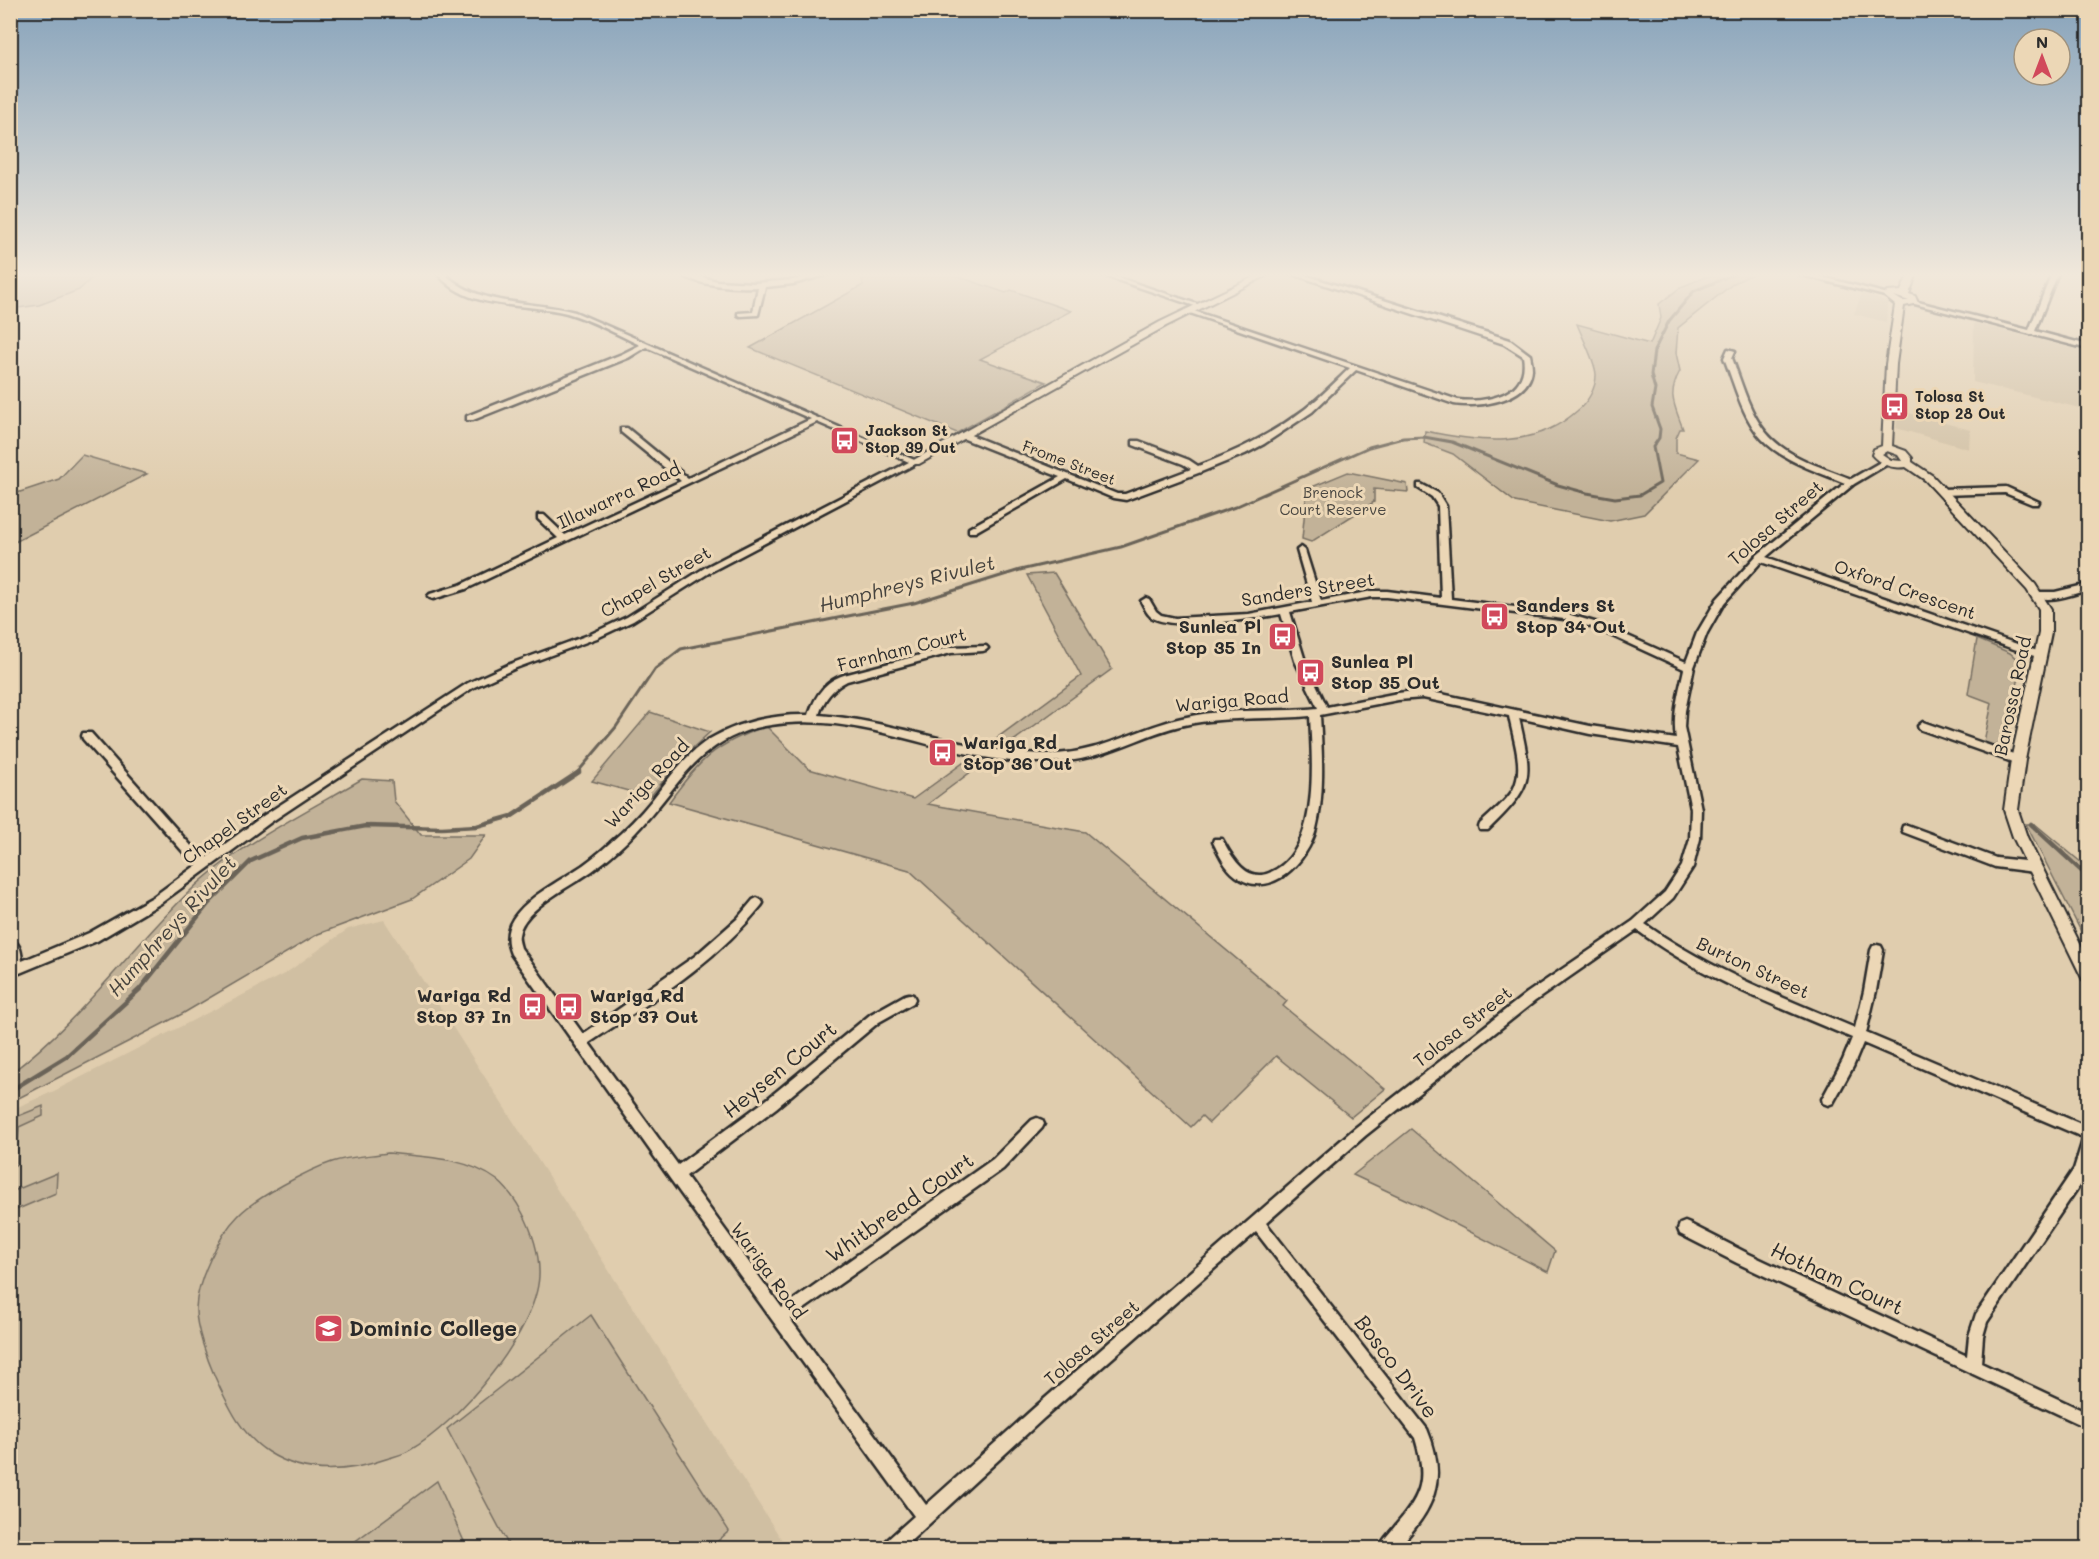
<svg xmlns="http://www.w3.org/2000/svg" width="2099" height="1559" font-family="Mali,sans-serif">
	<rect width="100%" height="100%" fill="#e0cdae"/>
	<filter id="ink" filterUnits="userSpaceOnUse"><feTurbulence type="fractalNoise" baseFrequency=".0167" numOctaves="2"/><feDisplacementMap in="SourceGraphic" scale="12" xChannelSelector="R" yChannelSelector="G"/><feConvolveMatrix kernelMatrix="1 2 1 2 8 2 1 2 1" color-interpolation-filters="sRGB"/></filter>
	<g filter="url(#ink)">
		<g fill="#d0bfa2">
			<polygon points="1862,293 1888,302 1886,322 1854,314"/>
			<polygon points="1974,323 2088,352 2088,410 1973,382"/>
			<polygon points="1898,410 1970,430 1969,449 1896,428"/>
			<polygon points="384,920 787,1548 11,1548 11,1110 54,1091 286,973 348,929"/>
		</g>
		<g fill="#c2b298" stroke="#766e62" stroke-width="1.5">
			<polygon points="10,273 97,273 79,290 39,305 11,309"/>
			<polygon points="861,273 948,273 1006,293 1011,290 1071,311 980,359 1046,382 957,433 750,348 863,285"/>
			<path d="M1715 273H1755L1734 283 1678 328 1676 353 1680 371C1667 395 1674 404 1683 429H1680L1676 438V453L1699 459 1644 514 1610 521 1515 502 1453 454 1424 443 1425 431C1479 442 1533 450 1577 411 1587 403 1596 389 1596 375 1596 363 1582 337 1577 324L1650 344 1661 318 1659 304 1681 287Z"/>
			<polygon points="82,455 147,474 11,544 11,495 59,479"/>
			<polygon points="1348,472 1407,484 1408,492 1374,489 1374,502 1311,542 1302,539 1307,489"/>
			<polygon points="1054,573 1112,669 1001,750 986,746 1081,676 1027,575"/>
			<polygon points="1977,639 2010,653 2022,664 2004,743 1992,745 1984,742 1992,703 1968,694"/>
			<polygon points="650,712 710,732 684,756 650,797 592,781"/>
			<path d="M766 726 809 769 913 799 974 755 988 759 928 804 1085 832 1287 1001 1283 1006 1385 1089 1351 1117 1276 1056 1209 1123 1202 1116 1191 1127 909 870 669 802C701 758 714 745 766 726Z"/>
			<path d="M362 779 392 781 394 801 421 835H486L469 859 412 899 318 934 182 1014 11 1102V1073C79 1022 129 950 190 891 235 847 307 811 362 779Z"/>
			<polygon points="2026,824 2035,824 2088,868 2088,945"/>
			<polygon points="43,1106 43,1116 19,1127 17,1164 11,1167 11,1119"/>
			<polygon points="1411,1129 1555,1251 1548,1272 1422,1207 1353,1175"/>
			<path d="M388 1153C425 1157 466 1157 497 1180 507 1188 516 1201 522 1212 532 1230 540 1255 539 1276 536 1333 458 1423 410 1450 403 1455 394 1456 386 1459 346 1473 304 1475 268 1452 241 1435 228 1405 215 1377 208 1361 195 1326 196 1308 197 1281 219 1235 238 1216 255 1198 308 1170 332 1162 349 1156 370 1156 388 1153Z"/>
			<polygon points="57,1173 56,1193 11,1212 11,1192"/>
			<polygon points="591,1315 729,1531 710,1548 510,1548 447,1429"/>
			<polygon points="437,1481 467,1548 346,1548"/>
		</g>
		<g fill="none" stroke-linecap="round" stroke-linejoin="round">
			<polyline stroke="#6b6459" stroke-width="3" points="577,773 616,727 655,669 681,649 914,603 1020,570 1121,547 1235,507 1369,447 1403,438 1424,437 1452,442 1558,485 1587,493 1615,498 1640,495 1660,483 1653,447 1659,438 1660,429 1652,407 1655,389 1651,375 1654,351 1669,321 1694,291 1737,273"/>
			<g stroke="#6b6459" stroke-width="4.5">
				<polyline points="2031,824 2088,877"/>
				<polyline points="10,1091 67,1056 140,989 208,904 251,861 302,838 366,826 442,828 477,826 512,816 579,772"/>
			</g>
			<defs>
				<g id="minor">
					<path d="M437 273H444C480 308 529 300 575 312L919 462 712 571 633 621 597 638 516 668 474 687 271 822 161 903 97 941 10 977V939C21 943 21 952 22 961L89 933 153 897 198 864 186 855 83 739 82 736 83 733H91L194 849 206 858 263 816 468 683 510 664 591 634 627 617 706 567 909 462 817 422 466 589 433 599 430 598 428 596 430 594 460 585 558 538 538 519V515H544L565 535 681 481 621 432V428H627L688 478 811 419 646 347 628 358 473 420H467V416L622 354 640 345C616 334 592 320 567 313 523 302 468 312 437 273Z"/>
					<path d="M678 273H687L717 281 755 283 793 280 822 273H832L793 284 765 287 758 315 740 316 738 315V313L753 312 758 287C735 288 697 286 678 273Z"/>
					<polygon points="1096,273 1105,273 1203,306 1198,307"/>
					<path d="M1289 273H1298L1510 340 1530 355C1531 359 1532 365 1532 369 1530 401 1478 408 1454 404L1356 370 1312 412 1264 444 1245 454 1201 472 1126 500 1113 498 1067 479 975 532H969V528L1060 477 962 438V434H968L1117 494H1125L1191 469 1183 464 1133 445V441H1139L1189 460 1198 466C1238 451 1270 435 1305 409 1321 397 1335 382 1350 368L1187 312V310H1191L1458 400C1488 403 1530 395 1523 356L1504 344Z"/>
					<polygon points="1797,273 1807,273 1892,295 1889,297 1798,274"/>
					<polygon points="2052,273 2058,273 2035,331 2088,345 2088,349 1911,303 1914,301 2029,330"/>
					<path d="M1728 349 1735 351 1732 358C1741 381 1747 405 1761 426 1781 456 1819 466 1851 479L1884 460H1890L1891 462 1854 484 1766 557 2043 653 2045 655 2040 658 2037 657 1761 562 1724 603 1707 633 1694 667 1685 711 1684 727 1701 809 1700 839 1693 867 1673 898 1645 924C1708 969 1784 998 1855 1028L1864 991 1871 950 1873 946 1877 945 1881 946 1883 950 1876 991 1866 1033 2088 1127V1166L2085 1177 1987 1322 1983 1336 1981 1363 2088 1413V1428L1737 1263 1680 1234 1678 1229 1680 1224 1685 1222 1690 1224 1747 1253 1967 1356 1969 1336 1976 1314 2074 1169 2083 1140 2087 1139 1863 1043 1853 1067 1833 1103 1828 1105 1823 1103 1822 1099 1843 1060 1852 1038C1779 1007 1701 978 1637 930L1535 1001 1365 1136 1266 1223 1427 1429C1449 1482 1433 1509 1398 1548H1379C1383 1539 1390 1533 1396 1525 1423 1494 1427 1478 1415 1438L1256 1232 1044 1418 903 1548H883L885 1542 914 1516 671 1180 511 954C506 942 506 930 513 919 528 897 553 885 574 871 587 863 599 853 610 843 625 830 639 816 652 800 669 779 685 755 708 740 738 722 774 714 809 715 815 696 825 681 844 675L951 647 986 646 988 648 986 650 983 651 951 653 847 681C832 689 824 699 819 715 898 721 971 755 1051 754 1098 754 1138 728 1182 718 1226 707 1273 713 1318 708L1295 661 1281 614C1253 619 1181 630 1155 619 1147 616 1145 608 1141 601L1146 598 1149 599 1156 611 1161 615 1175 618 1249 614 1312 602 1297 550 1301 547 1305 550 1321 601 1372 591H1387L1441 598 1438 506 1432 497 1418 488V484H1421L1438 493 1446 506 1451 599 1564 613 1601 624 1686 662 1697 633 1717 599 1756 556 1845 483C1817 471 1784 462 1762 439 1742 417 1735 385 1724 358ZM1372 597H1387L1564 619 1595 628 1684 669C1679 692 1672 715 1676 739L1590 726 1423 690 1398 693 1327 707 1305 661 1290 612ZM1423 698 1509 716C1513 739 1525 768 1513 790 1505 803 1491 813 1480 824L1479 827 1480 830H1488C1534 785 1533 780 1519 718L1590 734 1678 747 1691 809 1690 839 1682 866 1665 892 1633 921 1527 993 1355 1128 1034 1408 926 1505 790 1319 1003 1169 1042 1128 1044 1124 1042 1120 1037 1118 1032 1120 993 1159 782 1308 686 1176 776 1108 879 1022 913 1003 915 999 913 995 909 994 905 995 871 1014 766 1100 678 1165 589 1043C650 1002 714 964 761 906L763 903 761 900 757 898 753 900 737 919 695 956 583 1034 521 948C520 944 518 939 519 935 523 907 575 885 596 868 619 851 639 830 657 808 674 788 688 766 709 751 727 737 749 728 771 725 860 710 943 760 1030 762 1050 762 1070 762 1089 757 1122 749 1151 732 1184 725 1225 716 1268 720 1310 716 1312 761 1321 852 1269 873 1245 883 1231 855 1222 839H1214L1213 842C1219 854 1225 868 1236 876 1270 902 1308 861 1316 829 1325 793 1322 752 1320 715L1398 700Z"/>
					<polygon points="2006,487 2039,502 2038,504 2032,504 2005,493 1942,495 1938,492 1942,489"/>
					<path d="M2088 584V590C2073 594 2047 605 2033 595L2038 592H2055Z"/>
					<polygon points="1923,722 2022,757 2023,760 2018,764 1919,729 1918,726"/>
					<polygon points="1907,825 1996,858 2034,862 2038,864 2040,867 2038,870 2034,872 1995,867 1903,832 1902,829 1903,826"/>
				</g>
				<g id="tertiary">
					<polygon points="1262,273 1272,273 1166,326 919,464 911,464 910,462 1160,322"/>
					<path d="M1909 273H1917L1909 294 1915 296 1918 303 1904 306 1896 364 1892 446 1906 451 1912 458V462L1933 476 2035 584 2051 609V633L2025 760 2018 810 2027 837 2088 960V982L2083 980 2013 837 2004 810 2011 760 2039 633V609L2027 590 1925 480 1906 467C1892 469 1881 465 1872 455L1874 449 1882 446 1886 364 1895 305 1884 296 1887 292 1901 291ZM1894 296 1909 301H1902ZM1887 451 1898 455 1902 461 1891 460 1882 454Z"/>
				</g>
			</defs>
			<use href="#minor" stroke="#2b2b2b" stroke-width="5"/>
			<use href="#tertiary" stroke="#2b2b2b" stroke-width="4"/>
			<use href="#minor" fill="#ecd7b6" fill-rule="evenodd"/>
			<use href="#tertiary" fill="#ecd7b6" fill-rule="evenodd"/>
		</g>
	</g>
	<linearGradient id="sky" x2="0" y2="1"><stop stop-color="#87a3bb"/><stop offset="0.56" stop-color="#f1e8db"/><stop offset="1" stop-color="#f1e8db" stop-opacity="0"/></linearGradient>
	<rect width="2099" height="491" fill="url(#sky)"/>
	<defs>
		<symbol id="bus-square" viewBox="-11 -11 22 22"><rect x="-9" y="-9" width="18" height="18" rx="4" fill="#d1495b" stroke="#ecd7b6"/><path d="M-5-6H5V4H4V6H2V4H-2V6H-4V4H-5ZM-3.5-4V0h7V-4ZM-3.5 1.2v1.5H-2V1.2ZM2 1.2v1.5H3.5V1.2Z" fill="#fff"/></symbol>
		<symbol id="school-square" viewBox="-11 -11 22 22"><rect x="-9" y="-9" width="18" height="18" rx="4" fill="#d1495b" stroke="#ecd7b6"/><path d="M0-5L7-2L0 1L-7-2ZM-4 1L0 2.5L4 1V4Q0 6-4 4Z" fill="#fff"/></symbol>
	</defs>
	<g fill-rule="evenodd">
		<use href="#bus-square" x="1878" y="390" width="33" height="33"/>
		<use href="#bus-square" x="828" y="424" width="33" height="33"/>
		<use href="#bus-square" x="1478" y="600" width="33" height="33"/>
		<use href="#bus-square" x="1266" y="620" width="33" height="33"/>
		<use href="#bus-square" x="1294" y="656" width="33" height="33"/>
		<use href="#bus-square" x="926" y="736" width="33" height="33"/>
		<use href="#bus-square" x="516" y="990" width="33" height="33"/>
		<use href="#bus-square" x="552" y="990" width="33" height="33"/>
		<use href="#school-square" x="312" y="1312" width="33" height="33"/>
	</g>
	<g text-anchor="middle" stroke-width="6" stroke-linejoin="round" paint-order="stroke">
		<g font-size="15" font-weight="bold" fill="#2b2b2b" stroke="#ecd7b6" text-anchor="start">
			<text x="1915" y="402">Tolosa St<tspan x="1915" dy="17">Stop 28 Out</tspan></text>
			<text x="865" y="436">Jackson St<tspan x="865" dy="17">Stop 39 Out</tspan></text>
		</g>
		<g font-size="15" fill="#2b2b2b" stroke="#ecd7b6">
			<text transform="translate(1069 463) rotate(21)" y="5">Frome Street</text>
		</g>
		<g font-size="15" fill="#494641" stroke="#ecd7b6">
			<text x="1333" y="498">Brenock<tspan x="1333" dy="17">Court Reserve</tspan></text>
		</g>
		<g font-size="18" fill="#2b2b2b" stroke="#ecd7b6">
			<text transform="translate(619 496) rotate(-25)" y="6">Illawarra Road</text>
			<text transform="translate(1776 523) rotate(-41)" y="6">Tolosa Street</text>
			<text transform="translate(656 582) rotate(-30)" y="6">Chapel Street</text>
			<text transform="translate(1308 590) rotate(-9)" y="6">Sanders Street</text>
			<text transform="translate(1905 590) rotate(19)" y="6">Oxford Crescent</text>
			<text transform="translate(902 650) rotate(-14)" y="6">Farnham Court</text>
			<text transform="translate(2013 696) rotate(-78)" y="6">Barossa Road</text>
			<text transform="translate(1232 701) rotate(-5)" y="6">Wariga Road</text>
			<text transform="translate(647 784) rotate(-47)" y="6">Wariga Road</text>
			<text transform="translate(235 824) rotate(-36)" y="6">Chapel Street</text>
			<text transform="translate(1753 968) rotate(25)" y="6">Burton Street</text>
			<text transform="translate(1463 1027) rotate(-38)" y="6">Tolosa Street</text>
			<text transform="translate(768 1271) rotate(54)" y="6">Wariga Road</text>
			<text transform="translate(1092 1343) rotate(-41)" y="6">Tolosa Street</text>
		</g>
		<g font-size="18" font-weight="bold" fill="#2b2b2b" stroke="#ecd7b6" text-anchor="start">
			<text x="1516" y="612">Sanders St<tspan x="1516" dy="21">Stop 34 Out</tspan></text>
			<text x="1261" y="633" text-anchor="end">Sunlea Pl<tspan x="1261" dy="21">Stop 35 In</tspan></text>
			<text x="1331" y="668">Sunlea Pl<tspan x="1331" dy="21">Stop 35 Out</tspan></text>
			<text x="963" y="749">Wariga Rd<tspan x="963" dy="21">Stop 36 Out</tspan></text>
			<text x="511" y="1002" text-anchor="end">Wariga Rd<tspan x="511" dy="21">Stop 37 In</tspan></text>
			<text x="590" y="1002">Wariga Rd<tspan x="590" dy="21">Stop 37 Out</tspan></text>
		</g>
		<g font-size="20" font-style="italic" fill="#46433e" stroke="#ecd7b6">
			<text transform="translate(907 584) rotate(-14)" y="7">Humphreys Rivulet</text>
			<text transform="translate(172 926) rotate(-48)" y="7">Humphreys Rivulet</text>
		</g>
		<g font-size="21" fill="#2b2b2b" stroke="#ecd7b6">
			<text transform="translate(780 1070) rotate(-39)" y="7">Heysen Court</text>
			<text transform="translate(900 1208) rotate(-35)" y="7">Whitbread Court</text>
			<text transform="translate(1837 1279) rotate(25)" y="7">Hotham Court</text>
			<text transform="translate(1396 1367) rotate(53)" y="7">Bosco Drive</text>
		</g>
		<g font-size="21" font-weight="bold" fill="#2b2b2b" stroke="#ecd7b6" text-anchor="start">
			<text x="349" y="1336">Dominic College</text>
		</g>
	</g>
	<rect width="2099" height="1559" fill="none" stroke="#ecd7b6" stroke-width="36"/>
	<rect x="18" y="18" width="2063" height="1523" fill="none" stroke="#2b2b2b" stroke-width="2" filter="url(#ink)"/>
	<g transform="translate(2042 57)"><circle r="28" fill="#ecd7b6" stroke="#9f927e" stroke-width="1.5"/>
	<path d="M0-4.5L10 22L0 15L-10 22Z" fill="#d1495b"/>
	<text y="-9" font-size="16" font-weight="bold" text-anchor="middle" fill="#2b2b2b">N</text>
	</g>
</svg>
